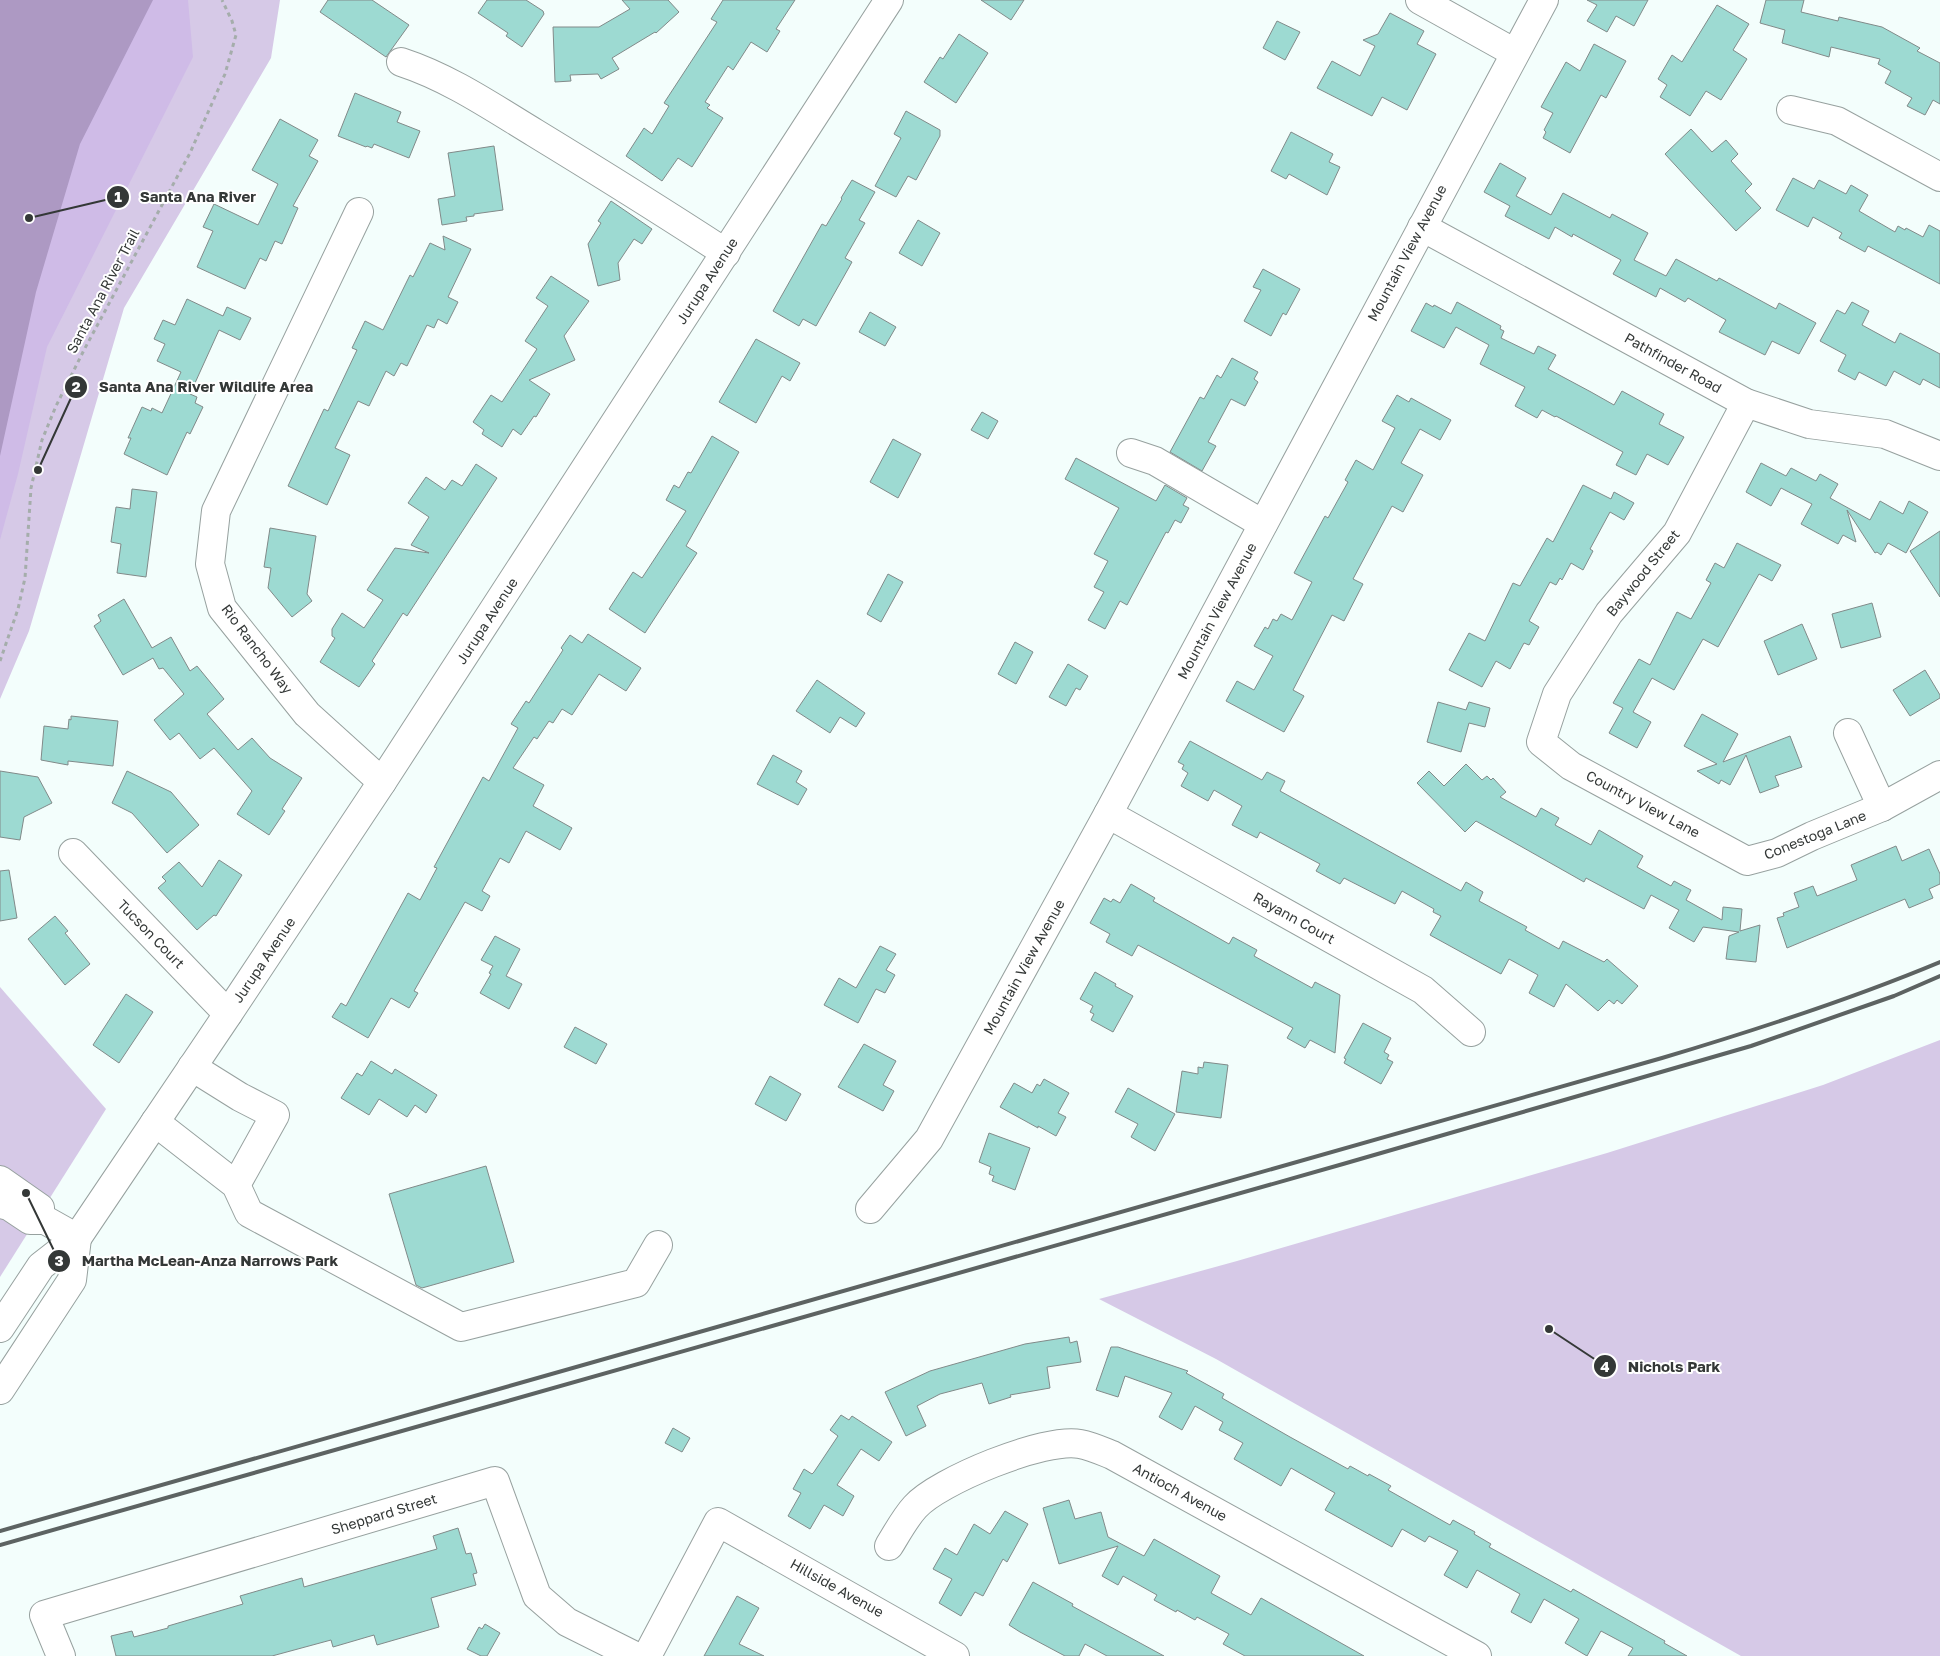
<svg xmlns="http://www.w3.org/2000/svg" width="1940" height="1656" font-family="'Golos Text',sans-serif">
	<rect width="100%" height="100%" fill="#f3fefc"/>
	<g fill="#d6c9e7">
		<polygon points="0,0 280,0 271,58 124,308 29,631 0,699"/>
		<polygon points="0,987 106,1109 0,1277"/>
		<polygon points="1940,1040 1940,1656 1741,1656 1216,1359 1099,1299 1237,1261 1607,1153 1823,1085"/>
	</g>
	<polygon fill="#cfbbe7" points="0,0 188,0 193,57 47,347 18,474 0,540"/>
	<polygon fill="#ad99c3" points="0,0 153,0 80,144 36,292 0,456"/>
	<g fill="#9ddad2" stroke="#818a89">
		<polygon points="328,0 372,0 409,25 386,57 320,12"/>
		<polygon points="487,0 526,0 543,11 544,14 522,47 506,36 508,33 478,13"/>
		<polygon points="622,0 668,0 679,12 656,33 655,32 612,58 619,69 601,79 598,74 570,75 571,81 555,82 553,27 599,27 630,9"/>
		<polygon points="723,0 795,0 776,29 780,31 767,52 751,42 733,70 728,66 705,102 710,105 707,108 723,118 692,167 678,158 662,181 626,156 644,128 652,134 669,106 664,103 717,22 711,19"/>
		<polygon points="981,0 1024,0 1011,20"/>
		<polygon points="1587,0 1648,0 1634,26 1616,16 1607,32 1587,21 1597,5"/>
		<polygon points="1766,0 1804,0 1801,12 1838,21 1839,17 1882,27 1920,48 1917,51 1940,63 1940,104 1933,100 1925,115 1907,106 1912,98 1885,83 1891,71 1878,64 1880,59 1831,47 1829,57 1782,43 1785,30 1760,23"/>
		<polygon points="1717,5 1749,24 1733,50 1747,59 1721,100 1706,91 1690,116 1660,97 1667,85 1658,79 1672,55 1682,62"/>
		<polygon points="1390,13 1424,31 1417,44 1436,54 1407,110 1382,97 1372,116 1317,88 1332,61 1360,76 1375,46 1363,40 1378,34"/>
		<polygon points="1277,21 1300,32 1285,60 1263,48"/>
		<polygon points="959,34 988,53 956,103 924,82 940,57 943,59"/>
		<polygon points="1594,44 1626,61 1606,98 1601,95 1570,153 1543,138 1546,132 1544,130 1553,113 1541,107 1566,62 1580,71"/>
		<polygon points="355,93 401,112 397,122 420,131 409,158 374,144 372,148 367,146 366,147 338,136"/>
		<polygon points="906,111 940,130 940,136 916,180 908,176 896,197 875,186 901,138 894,134"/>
		<polygon points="280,119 318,140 309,156 318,161 293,206 298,208 282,244 275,241 266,261 260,258 245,289 197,267 213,231 203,227 214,204 258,225 278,184 252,170"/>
		<polygon points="1691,129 1712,152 1726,140 1738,154 1731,161 1752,184 1745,191 1761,208 1736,231 1665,154"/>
		<polygon points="1291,132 1333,154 1329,162 1340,167 1327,195 1289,174 1286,179 1271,171"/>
		<polygon points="494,146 503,210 474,214 474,216 466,217 467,221 442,225 438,199 455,196 448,153"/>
		<polygon points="1500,163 1526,178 1516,196 1551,215 1563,193 1610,218 1612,214 1648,233 1634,260 1666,276 1676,259 1717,281 1719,278 1776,309 1779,303 1816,323 1799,354 1772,341 1765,355 1719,332 1726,320 1688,298 1685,302 1660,288 1656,297 1613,274 1621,260 1573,234 1572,237 1555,227 1549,239 1505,216 1510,206 1484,192"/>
		<polygon points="1793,178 1814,189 1819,180 1846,194 1851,185 1868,195 1859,211 1895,232 1898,226 1905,230 1906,228 1923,237 1929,225 1940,231 1940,284 1868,246 1865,252 1839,238 1842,233 1813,217 1808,227 1776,210"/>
		<polygon points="852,180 875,192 859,220 865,223 845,258 852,262 816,326 803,319 799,326 773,311 822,224 826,226 842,199 841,198"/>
		<polygon points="611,201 652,229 642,244 634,239 618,263 620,280 598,286 588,244 601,223 598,221"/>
		<polygon points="918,220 940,233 922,266 899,253"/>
		<polygon points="443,236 471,249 448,297 458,302 447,324 438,319 434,328 427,325 407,366 401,363 394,376 386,371 369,406 358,401 335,448 350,455 327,505 288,486 324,409 328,411 357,350 352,348 365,321 383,330 410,275 413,277 430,243 445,250"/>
		<polygon points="1263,269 1300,289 1286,315 1283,313 1271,336 1244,321 1261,290 1253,287"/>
		<polygon points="551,276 589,301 564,336 575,360 529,380 550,394 536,417 534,416 521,435 513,429 502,447 482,434 484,430 473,422 491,395 502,402 537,349 525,341 548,306 536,298"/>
		<polygon points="187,299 223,316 227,307 251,318 240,340 219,330 190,394 197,397 195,403 203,407 190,434 187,432 167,475 124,454 131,438 128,438 142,407 151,411 152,408 162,413 181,372 157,361 165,344 154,339 163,320 175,325"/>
		<polygon points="1457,302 1501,326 1500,329 1504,331 1501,338 1534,354 1538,346 1556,355 1548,369 1591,392 1614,405 1622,391 1664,414 1659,424 1684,437 1668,465 1647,454 1636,475 1616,465 1623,452 1556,416 1555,417 1542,410 1537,418 1515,406 1525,387 1480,364 1489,345 1456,327 1444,348 1411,331 1426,303 1433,307 1434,305 1451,314"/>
		<polygon points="1852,302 1869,311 1862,325 1895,343 1900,333 1940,354 1940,388 1923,379 1920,385 1894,371 1886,386 1859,372 1855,380 1838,371 1846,355 1820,341 1837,310 1845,314"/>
		<polygon points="870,312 896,327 885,346 859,332"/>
		<polygon points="756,339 800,363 790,381 782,376 756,423 719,402"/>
		<polygon points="1232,358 1258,372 1254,379 1258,382 1245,406 1231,399 1208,442 1216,446 1202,471 1170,452 1200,397 1204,399 1217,375 1221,378"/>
		<polygon points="1397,395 1409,402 1411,398 1451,420 1440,440 1420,429 1401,463 1423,475 1403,512 1392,506 1353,579 1363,584 1344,621 1332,615 1293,690 1304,696 1284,732 1226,701 1237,681 1254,690 1273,656 1254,646 1265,627 1268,629 1273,619 1277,621 1281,614 1292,620 1312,582 1294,573 1325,516 1328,518 1348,482 1345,480 1356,460 1373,470 1395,428 1382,421"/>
		<polygon points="982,412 998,421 988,439 971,430"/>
		<polygon points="712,436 739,452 686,546 697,553 645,633 609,609 633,572 642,578 686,511 666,500 674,485 679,488 688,472 691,473"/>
		<polygon points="893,439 921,454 898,498 870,482"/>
		<polygon points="1076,458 1156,501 1165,485 1187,498 1183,505 1189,508 1181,523 1175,520 1168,533 1166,532 1127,605 1120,601 1105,629 1088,620 1104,592 1094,587 1108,561 1094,554 1119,508 1065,479"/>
		<polygon points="1761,463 1786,476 1791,468 1816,481 1820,474 1838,484 1830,498 1870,520 1880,501 1903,514 1909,501 1928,512 1906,553 1888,543 1881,555 1877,552 1875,553 1847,510 1856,542 1843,535 1838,544 1801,524 1812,504 1781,488 1771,506 1746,492"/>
		<polygon points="476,464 497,478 407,616 403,613 372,661 375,664 359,687 320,662 335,638 332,636 332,629 342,613 364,628 383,600 367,590 395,548 429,553 411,545 429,517 408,503 426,477 445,490 452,480 462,486"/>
		<polygon points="1583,485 1611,499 1614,492 1634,503 1624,520 1610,512 1590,549 1593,551 1583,570 1571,563 1562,580 1560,578 1556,585 1550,582 1529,621 1539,627 1529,645 1524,643 1510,669 1496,661 1482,687 1449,670 1469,633 1485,641 1513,583 1520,586 1547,538 1553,542"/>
		<polygon points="132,489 157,492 146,577 117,573 121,544 111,542 116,507 130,509"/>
		<polygon points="270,528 316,536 307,594 312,601 292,617 268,588 271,568 264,567"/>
		<polygon points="1940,531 1940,597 1910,551"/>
		<polygon points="1737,543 1781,565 1772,581 1759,574 1718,647 1703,639 1674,690 1652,678 1633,712 1651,722 1637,748 1609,733 1623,708 1613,703 1639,659 1650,665 1677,612 1691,619 1711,583 1706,580 1715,563 1724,568"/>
		<polygon points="888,574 903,582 881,622 867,614"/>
		<polygon points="124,599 152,648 171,637 190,671 197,666 224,699 207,714 238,750 252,738 270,758 302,778 282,809 285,811 269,835 237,814 252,791 214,748 200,759 179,733 170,740 154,720 184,694 163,668 159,669 153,658 123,675 94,626 101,621 98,615"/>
		<polygon points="1872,603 1881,637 1841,648 1832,614"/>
		<polygon points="1802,624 1817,659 1778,675 1764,641"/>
		<polygon points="588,634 641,668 626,691 599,674 572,715 562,709 553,723 549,721 537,739 534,737 513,768 544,785 533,806 572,828 560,850 526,831 509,863 500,858 482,891 490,896 482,911 465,902 414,991 418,993 409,1008 391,998 368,1038 332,1017 341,1003 346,1006 408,893 420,900 437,868 434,867 483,777 489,781 518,728 511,724 526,701 529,703 563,650 561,648 570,635 582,643"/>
		<polygon points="1015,642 1033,652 1016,684 998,674"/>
		<polygon points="1068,664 1088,676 1080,690 1076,688 1066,706 1049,697"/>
		<polygon points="1925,670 1940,695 1940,698 1910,716 1893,690"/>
		<polygon points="817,680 865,713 856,727 840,717 830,733 796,711"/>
		<polygon points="1438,702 1466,710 1469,702 1490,708 1485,727 1469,723 1461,752 1427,742"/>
		<polygon points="1702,714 1738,734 1723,762 1790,736 1802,767 1775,776 1779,786 1760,793 1746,755 1730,785 1721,780 1719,784 1697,771 1717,764 1684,746"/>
		<polygon points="71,716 118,721 113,766 68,761 68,765 41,760 44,726 68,729 69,719 71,720"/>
		<polygon points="1190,741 1262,780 1267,772 1285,781 1280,791 1461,891 1466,882 1483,892 1479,901 1527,927 1525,930 1559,949 1563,941 1604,962 1607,959 1638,986 1622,1004 1617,1000 1614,1004 1609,1000 1598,1011 1566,984 1554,1007 1529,993 1538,975 1509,959 1501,974 1430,935 1441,916 1433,912 1434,909 1402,891 1395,904 1344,878 1340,884 1316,871 1320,864 1260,832 1257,838 1232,825 1242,806 1214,790 1208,801 1181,786 1188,773 1182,769 1184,765 1178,762"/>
		<polygon points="773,755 802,771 796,782 807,789 798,805 757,784"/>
		<polygon points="1466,764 1482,780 1487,776 1491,780 1493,778 1506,792 1500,797 1536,817 1541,808 1559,818 1555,825 1591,845 1599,830 1643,856 1637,867 1671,886 1674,881 1691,890 1686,900 1722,920 1723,907 1742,909 1740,931 1760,925 1756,962 1726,959 1729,936 1739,932 1703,927 1694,942 1669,928 1679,910 1651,895 1644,909 1586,878 1584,882 1476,821 1465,832 1417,783 1429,771 1444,786"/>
		<polygon points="0,771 38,777 52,803 24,817 20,840 0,837"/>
		<polygon points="127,771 171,792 199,825 167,853 132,813 112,803"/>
		<polygon points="1896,846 1902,861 1929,849 1940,874 1940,884 1929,889 1933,898 1909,908 1905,899 1787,948 1777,918 1784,916 1783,913 1799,907 1794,893 1813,886 1817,896 1857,880 1851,865"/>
		<polygon points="219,860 242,875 216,916 214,915 197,930 158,888 166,881 162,877 179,862 202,887"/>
		<polygon points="9,870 17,918 0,921 0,871"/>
		<polygon points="1131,884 1155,898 1153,901 1229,944 1233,937 1257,950 1254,956 1312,988 1315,982 1340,995 1335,1053 1310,1040 1305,1048 1287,1038 1293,1028 1138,945 1132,956 1106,942 1110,934 1090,923 1104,898 1111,902 1113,899 1120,903"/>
		<polygon points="55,916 68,931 65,933 90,964 65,985 28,939"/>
		<polygon points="495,936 520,949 506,976 522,984 509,1009 480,993 491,974 489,973 493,966 481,960"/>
		<polygon points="880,946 896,954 886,970 895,975 885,993 876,989 858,1023 824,1005 839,978 856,988"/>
		<polygon points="1095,972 1116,984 1115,986 1133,996 1113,1032 1091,1020 1094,1014 1090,1012 1093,1006 1080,999"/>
		<polygon points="126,994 153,1012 119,1063 93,1045"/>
		<polygon points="1363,1023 1391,1038 1384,1052 1389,1055 1387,1059 1393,1062 1381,1084 1344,1063 1346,1059 1344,1058"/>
		<polygon points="575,1027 607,1044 596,1064 564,1047"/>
		<polygon points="864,1044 896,1061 883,1085 894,1091 883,1111 838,1087"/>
		<polygon points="371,1061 392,1074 395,1069 437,1095 426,1113 415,1105 407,1117 379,1099 369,1115 341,1098 357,1073 362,1076"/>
		<polygon points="1204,1062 1228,1065 1221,1118 1176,1112 1182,1071 1198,1074 1198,1067 1203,1068"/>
		<polygon points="770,1076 801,1094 786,1121 755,1104"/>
		<polygon points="1044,1079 1069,1093 1058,1113 1066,1117 1056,1136 1038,1126 1038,1128 1000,1107 1014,1083 1032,1093 1037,1084 1040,1086"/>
		<polygon points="1128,1088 1175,1114 1155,1151 1131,1137 1138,1124 1115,1112"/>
		<polygon points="989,1133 1030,1148 1015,1190 992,1181 994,1176 989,1174 991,1167 979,1162"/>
		<polygon points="486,1166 514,1262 422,1288 416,1285 389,1194"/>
		<polygon points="1069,1337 1070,1343 1077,1341 1081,1362 1047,1367 1050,1388 1010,1395 1011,1397 989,1404 982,1383 940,1394 917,1406 926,1426 906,1436 885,1392 930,1371 1025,1344"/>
		<polygon points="1111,1347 1118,1347 1188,1371 1186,1373 1224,1394 1222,1398 1290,1437 1348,1469 1350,1466 1368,1476 1369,1474 1391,1486 1388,1490 1450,1525 1453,1520 1475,1532 1474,1534 1491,1544 1489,1547 1571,1592 1573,1589 1665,1641 1664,1643 1687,1656 1628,1656 1633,1648 1601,1631 1587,1656 1565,1643 1579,1619 1544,1599 1531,1623 1511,1612 1520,1594 1477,1570 1467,1588 1444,1575 1458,1551 1429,1536 1425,1542 1402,1529 1392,1547 1325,1510 1335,1493 1291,1468 1281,1486 1234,1459 1243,1443 1219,1430 1223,1422 1195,1406 1182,1430 1159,1417 1172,1393 1125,1376 1118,1397 1096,1390"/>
		<polygon points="841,1415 849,1420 852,1416 892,1442 879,1461 861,1449 837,1485 854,1496 843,1516 824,1505 810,1529 788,1516 801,1493 793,1489 804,1469 812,1474 814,1472 838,1436 830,1430"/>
		<polygon points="673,1428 690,1438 682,1452 665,1443"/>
		<polygon points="1069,1500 1075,1519 1101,1512 1108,1537 1144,1556 1154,1539 1220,1576 1211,1593 1251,1615 1261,1598 1364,1656 1245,1656 1223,1644 1229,1634 1197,1617 1195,1620 1177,1610 1176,1612 1154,1600 1157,1595 1123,1576 1118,1585 1102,1576 1118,1546 1059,1564 1043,1508"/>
		<polygon points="1005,1511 1028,1524 1007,1562 1003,1559 983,1596 975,1592 961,1616 939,1603 952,1579 933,1569 945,1548 957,1555 974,1524 990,1534"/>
		<polygon points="458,1528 466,1554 471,1553 477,1573 473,1574 476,1585 431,1598 439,1627 377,1645 374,1635 333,1647 331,1640 272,1656 116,1656 111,1636 132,1631 134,1637 168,1628 168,1626 243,1604 240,1596 302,1578 304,1587 437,1549 433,1536"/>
		<polygon points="1033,1582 1073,1604 1072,1606 1164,1656 1107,1656 1085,1644 1079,1656 1065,1656 1020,1632 1009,1625"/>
		<polygon points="737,1596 759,1608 739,1644 764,1656 704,1656"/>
		<polygon points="485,1624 500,1633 487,1656 481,1656 467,1649 479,1627 482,1629"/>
	</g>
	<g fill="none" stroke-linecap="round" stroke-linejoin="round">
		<defs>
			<g id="minor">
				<polyline points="1420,0 1515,53"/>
				<path d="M401 62C450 78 492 107 535 133 599 172 663 212 726 253"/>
				<polyline points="1791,110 1837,121 1940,177"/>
				<polyline points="359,212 216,511 210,564 222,608 307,714 382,782"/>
				<polyline points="1422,227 1746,403 1809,424 1885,434 1940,456"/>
				<polyline points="1746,403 1677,533 1609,613 1557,694 1541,742 1571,766 1747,861 1777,853 1812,836 1882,807 1940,775"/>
				<polyline points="1131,453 1155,461 1263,524"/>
				<polyline points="1848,733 1882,807"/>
				<polyline points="1108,814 1423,990 1471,1032"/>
				<polyline points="73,853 228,1014"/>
				<polyline points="192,1067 240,1097 275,1115 236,1185"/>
				<polyline points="155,1122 236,1185 249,1213 461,1327 636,1283 658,1245"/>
				<polyline points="0,1180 40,1208"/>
				<polyline points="0,1204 9,1206 30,1220 45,1220 77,1238"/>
				<polyline points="870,1209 929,1139 1108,814 1544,0"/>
				<path d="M889 1546C897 1533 905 1518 915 1507 938 1481 1045 1437 1080 1444 1091 1446 1102 1451 1112 1455L1477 1656"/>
				<polyline points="61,1656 44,1615 495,1481 537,1596 567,1622 635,1656"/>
				<polyline points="647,1656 718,1522 955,1656"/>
			</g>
			<g id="major">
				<polyline points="0,1328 41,1266 77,1238 228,1014 382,782 889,0"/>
				<polyline points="0,1390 72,1280 77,1238"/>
			</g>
		</defs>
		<use href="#minor" stroke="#97a19f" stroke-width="30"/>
		<use href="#major" stroke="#97a19f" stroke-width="30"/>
		<polyline stroke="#a5adab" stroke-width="3" stroke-dasharray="4 4" stroke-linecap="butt" points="0,661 18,609 25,578 31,488 42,440 56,406 84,350 190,153 225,74 236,35 232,21 222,0"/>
		<use href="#minor" stroke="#fff" stroke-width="28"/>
		<use href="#major" stroke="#fff" stroke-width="28"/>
		<g stroke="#5d6362" stroke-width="4">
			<path d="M0 1531 1662 1058C1756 1030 1849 1000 1940 962"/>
			<polyline points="0,1545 1343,1164 1751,1046 1894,996 1940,976"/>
		</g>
	</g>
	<g text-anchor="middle" stroke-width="4" stroke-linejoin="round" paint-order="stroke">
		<g font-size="14" fill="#343837" stroke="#fff">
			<text transform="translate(1407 253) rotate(-62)" y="5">Mountain View Avenue</text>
			<text transform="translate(707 281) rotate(-57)" y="5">Jurupa Avenue</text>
			<text transform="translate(103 291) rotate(-62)" y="5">Santa Ana River Trail</text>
			<text transform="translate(1673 363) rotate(29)" y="5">Pathfinder Road</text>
			<text transform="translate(1643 573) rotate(-51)" y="5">Baywood Street</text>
			<text transform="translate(1217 611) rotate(-62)" y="5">Mountain View Avenue</text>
			<text transform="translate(487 621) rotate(-57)" y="5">Jurupa Avenue</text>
			<text transform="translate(257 649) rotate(53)" y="5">Rio Rancho Way</text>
			<text transform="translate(1643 804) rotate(28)" y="5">Country View Lane</text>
			<text transform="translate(1815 835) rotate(-22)" y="5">Conestoga Lane</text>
			<text transform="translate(1294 918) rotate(29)" y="5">Rayann Court</text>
			<text transform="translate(151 934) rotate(46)" y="5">Tucson Court</text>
			<text transform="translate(264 960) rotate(-56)" y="5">Jurupa Avenue</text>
			<text transform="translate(1024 967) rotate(-61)" y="5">Mountain View Avenue</text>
			<text transform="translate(1180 1492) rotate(29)" y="5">Antioch Avenue</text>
			<text transform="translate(384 1514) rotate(-17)" y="5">Sheppard Street</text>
			<text transform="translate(837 1588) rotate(29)" y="5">Hillside Avenue</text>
		</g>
	</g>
	<path fill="none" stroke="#343837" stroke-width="2" d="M29 218L118 197M38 470L76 387M26 1193L59 1261M1549 1329L1605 1366"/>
	<g fill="#343837" stroke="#fff" stroke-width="2">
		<circle cx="29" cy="218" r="5"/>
		<circle cx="38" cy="470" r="5"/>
		<circle cx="26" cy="1193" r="5"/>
		<circle cx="1549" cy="1329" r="5"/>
		<circle cx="118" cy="197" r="12"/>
		<circle cx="76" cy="387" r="12"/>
		<circle cx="59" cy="1261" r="12"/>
		<circle cx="1605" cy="1366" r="12"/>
	</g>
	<g font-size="15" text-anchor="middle" font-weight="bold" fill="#fff">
		<text x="118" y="202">1</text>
		<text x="76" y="392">2</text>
		<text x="59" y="1266">3</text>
		<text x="1605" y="1372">4</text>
	</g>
	<g font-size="15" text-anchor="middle" font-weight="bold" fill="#343837" stroke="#fff" stroke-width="4" stroke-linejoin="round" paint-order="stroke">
		<text x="198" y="202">Santa Ana River</text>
		<text x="206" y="392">Santa Ana River Wildlife Area</text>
		<text x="210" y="1266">Martha McLean-Anza Narrows Park</text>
		<text x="1674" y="1372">Nichols Park</text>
	</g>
</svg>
